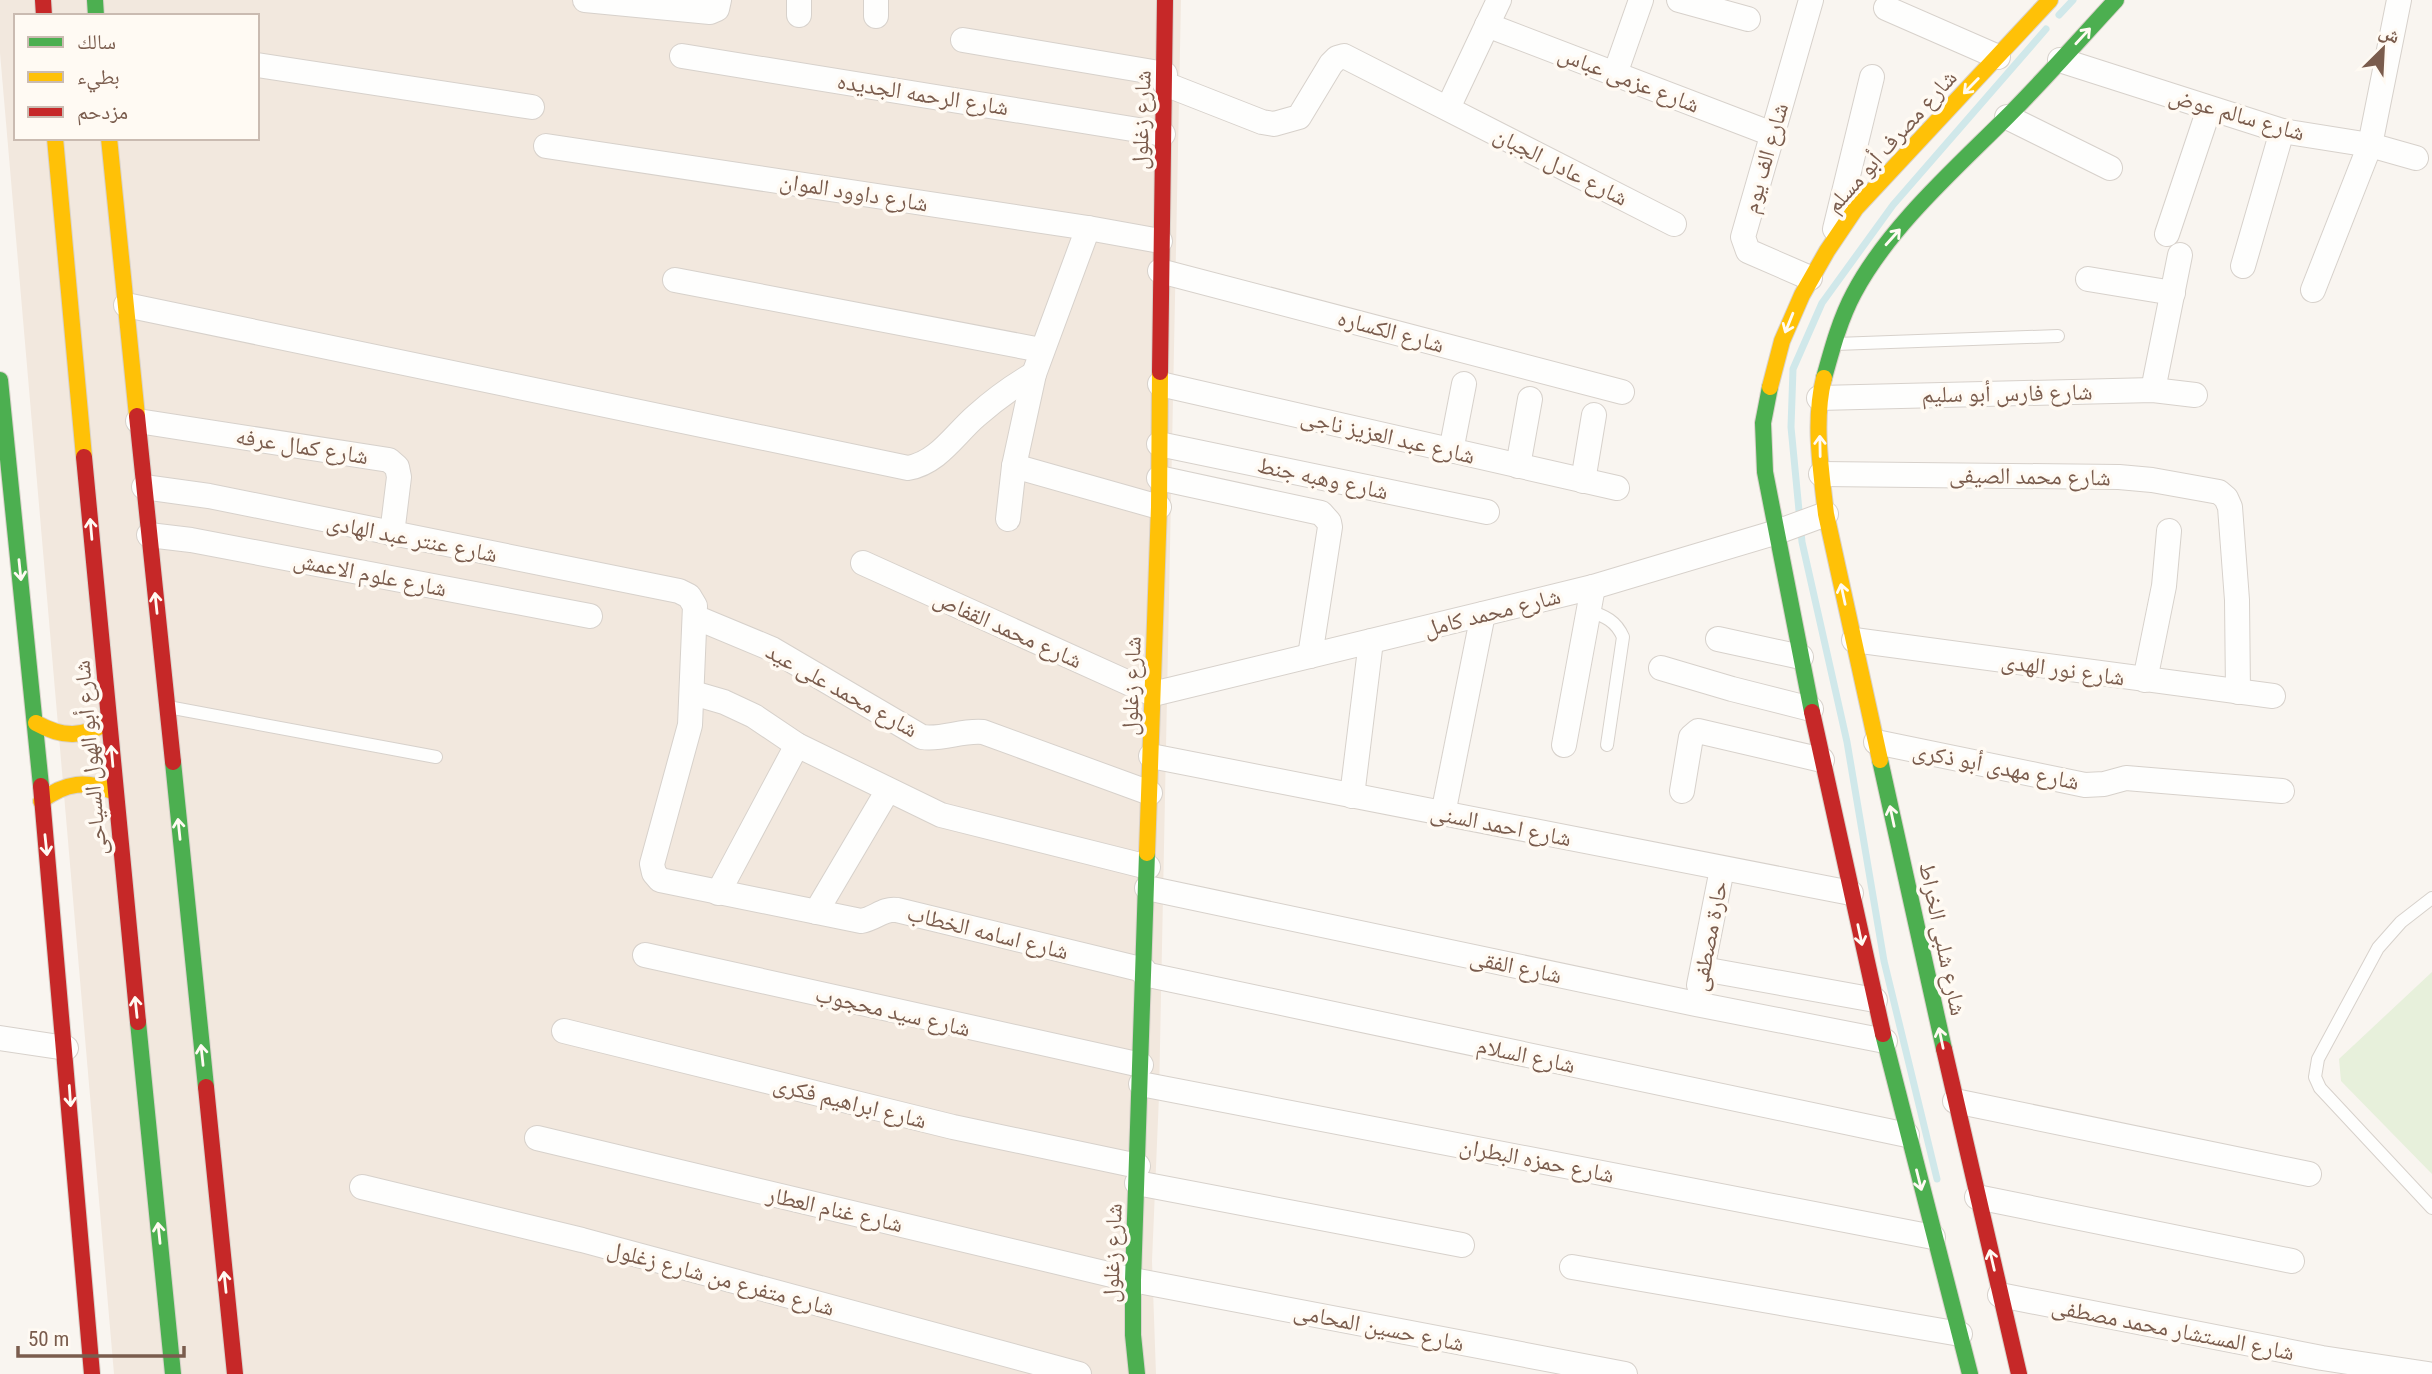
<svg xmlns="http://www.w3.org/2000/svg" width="2432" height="1374" font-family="'Roboto Condensed','Noto Naskh Arabic',sans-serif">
	<rect width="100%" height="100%" fill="#f9f5f0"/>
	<path fill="#f2e8de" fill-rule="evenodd" d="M0 0H1181L1159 1096 1152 1261 1156 1374H114L0 53ZM16 16H257V138H16Z"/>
	<polygon fill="#e7f0db" points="2432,972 2432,1174 2341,1081 2339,1059"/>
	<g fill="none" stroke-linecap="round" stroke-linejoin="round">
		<g stroke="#d0e8ea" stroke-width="7">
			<polyline points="2059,15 2073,0"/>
			<polyline points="1937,1179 1884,961 1847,742 1802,542 1791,427 1793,369 1822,303 1893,205 2046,29"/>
		</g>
		<defs>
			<g id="lane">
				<polyline points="1836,344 2058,336"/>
				<path d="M1589 611C1605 616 1616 621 1623 637L1607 745"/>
				<polyline points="168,707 436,757"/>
				<polyline points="2432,898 2401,922 2378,948 2318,1059 2315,1077 2320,1088 2432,1208"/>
			</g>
			<g id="street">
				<polyline points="585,0 710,12 717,9 719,0"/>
				<polyline points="1679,0 1748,19"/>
				<polyline points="1886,8 1998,57"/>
				<polyline points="799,15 799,0"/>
				<polyline points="876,16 876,0"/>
				<polyline points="1487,25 1772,134"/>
				<polyline points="963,40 1165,74"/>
				<polyline points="682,56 1163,134"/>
				<polyline points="2060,60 2282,131 2370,145 2416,158"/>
				<polyline points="257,65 532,107"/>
				<polyline points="1615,74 1641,0"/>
				<polyline points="1165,84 1262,122 1274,124 1299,117 1331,64 1337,58 1344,56 1674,224"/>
				<polyline points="1448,108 1499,0"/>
				<polyline points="2007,117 2110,168"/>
				<polyline points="546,146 1088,228 1160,241"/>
				<polyline points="1835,229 1872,77"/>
				<polyline points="2167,234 2209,109"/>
				<polyline points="2243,266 2282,131"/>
				<polyline points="1160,271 1622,392"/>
				<polyline points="1810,278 1748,251 1743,237 1811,0"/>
				<polyline points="2088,279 2173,293"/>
				<polyline points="675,280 1041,350"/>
				<polyline points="2313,290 2370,145 2399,0"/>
				<path d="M126 305 908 468C938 463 955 434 976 416 994 400 1013 386 1034 374"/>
				<polyline points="1160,384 1617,488"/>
				<polyline points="2153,390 2180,255"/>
				<polyline points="1819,398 2153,390 2195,395"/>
				<polyline points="138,421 389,460 397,467 399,477 392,534"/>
				<polyline points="1159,444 1487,512"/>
				<polyline points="1451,451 1464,384"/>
				<polyline points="1014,466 1159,507"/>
				<polyline points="1518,466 1530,399"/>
				<polyline points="1821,474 2119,477 2152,480 2219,492 2226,498 2230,507 2237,600 2238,692"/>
				<polyline points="1159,478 1321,513 1329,522 1330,527 1310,656"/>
				<polyline points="1583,481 1594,415"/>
				<path d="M144 487 209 496 679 591 689 596 695 606 690 725 652 864 654 873 660 880 861 921C875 919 883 908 897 910L1144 970"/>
				<polyline points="1008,519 1014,466 1034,374 1088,228"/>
				<polyline points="149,535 191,540 590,616"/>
				<polyline points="863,563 1153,694 1593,587 1777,532 1826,514"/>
				<path d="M695 617 772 649 922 737C943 740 961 730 983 732L1150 793"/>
				<polyline points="1718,639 1801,657"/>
				<polyline points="1854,640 2273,696"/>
				<polyline points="1661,668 1732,689 1811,709"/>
				<polyline points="2145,680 2164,586 2169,531"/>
				<polyline points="693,693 724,702 754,716 797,745 941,815 1148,867"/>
				<polyline points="1876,742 2085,785 2104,784 2126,778 2282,791"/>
				<polyline points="1564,745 1593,587"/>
				<polyline points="1151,756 1851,893"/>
				<polyline points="1682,791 1691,737 1698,731 1822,760"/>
				<polyline points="1352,796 1371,641"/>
				<polyline points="1443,814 1483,614"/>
				<polyline points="1147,888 1696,1004 1885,1041"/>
				<polyline points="718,893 797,745"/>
				<polyline points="816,912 888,790"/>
				<polyline points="645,955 1141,1065"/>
				<polyline points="1703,969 1875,1000"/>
				<polyline points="1144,974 1907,1135"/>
				<polyline points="1699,985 1722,869"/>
				<polyline points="564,1031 953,1127 1138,1166"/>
				<polyline points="0,1038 66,1048"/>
				<polyline points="1141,1084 1933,1237"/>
				<polyline points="1955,1101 2309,1174"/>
				<polyline points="537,1138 1133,1280 1625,1374"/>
				<polyline points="1137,1183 1462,1245"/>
				<polyline points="362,1187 582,1240 1079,1374"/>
				<polyline points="1977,1197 2292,1261"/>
				<polyline points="1572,1267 1960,1334"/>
				<polyline points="2000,1295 2322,1358 2428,1374"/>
			</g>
			<g id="fast">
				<polyline points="95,0 96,16"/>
				<path d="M1824 378C1832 349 1840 319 1854 293 1889 227 1955 169 2007 117 2045 79 2080 39 2116 0"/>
				<polyline points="0,380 41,786"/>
				<polyline points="1770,387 1763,423 1765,472 1812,712"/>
				<polyline points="1880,760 1944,1049"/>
				<polyline points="173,762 206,1087"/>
				<polyline points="138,1022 173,1374"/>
				<polyline points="1883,1034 1970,1374"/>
				<polyline points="1137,1374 1133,1335 1133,1280 1147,853"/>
			</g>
			<g id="slow">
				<polyline points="55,138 84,457"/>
				<polyline points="109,138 137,416"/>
				<path d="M1824 378C1813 421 1821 470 1826 514L1880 760"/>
				<polyline points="1770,387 1782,341 1802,295 1827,251 1856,208 2050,0"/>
				<path d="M36 723C63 738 83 738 109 721"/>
				<path d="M41 801C66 782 86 780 115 792"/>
				<polyline points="1147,853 1159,507 1160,372"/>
			</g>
			<g id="jam">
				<polyline points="43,0 44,16"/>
				<polyline points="1160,372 1165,0"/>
				<polyline points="137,416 173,762"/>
				<polyline points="84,457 138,1022"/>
				<polyline points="1812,712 1883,1034"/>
				<polyline points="41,786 92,1374"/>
				<polyline points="1944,1049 2019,1374"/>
				<polyline points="206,1087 235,1374"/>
			</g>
		</defs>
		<use href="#lane" stroke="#d7d1cb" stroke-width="14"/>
		<use href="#street" stroke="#d7d1cb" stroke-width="26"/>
		<use href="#fast" stroke="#d9d2cb" stroke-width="18"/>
		<use href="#slow" stroke="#d9d2cb" stroke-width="18"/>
		<use href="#jam" stroke="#d9d2cb" stroke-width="18"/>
		<use href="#lane" stroke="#fefefd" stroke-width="12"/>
		<use href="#street" stroke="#fefefd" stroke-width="24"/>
		<use href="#fast" stroke="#4caf50" stroke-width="16"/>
		<use href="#slow" stroke="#ffc107" stroke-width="16"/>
		<use href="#jam" stroke="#c62828" stroke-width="16"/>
	</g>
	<defs><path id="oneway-shaft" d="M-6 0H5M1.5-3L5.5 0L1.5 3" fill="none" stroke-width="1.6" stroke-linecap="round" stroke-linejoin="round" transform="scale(1.75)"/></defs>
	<g stroke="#fffaf3">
		<use href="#oneway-shaft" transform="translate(2083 36) rotate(-47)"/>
		<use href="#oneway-shaft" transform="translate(1971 86) rotate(134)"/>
		<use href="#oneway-shaft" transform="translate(1893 237) rotate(-48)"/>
		<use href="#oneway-shaft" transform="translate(1789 323) rotate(112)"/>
		<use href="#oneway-shaft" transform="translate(1820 446) rotate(-91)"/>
		<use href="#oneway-shaft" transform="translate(91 529) rotate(-95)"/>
		<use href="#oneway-shaft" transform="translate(20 570) rotate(84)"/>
		<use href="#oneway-shaft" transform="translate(1843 594) rotate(-102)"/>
		<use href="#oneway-shaft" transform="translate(156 603) rotate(-96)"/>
		<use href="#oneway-shaft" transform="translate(112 756) rotate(-95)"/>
		<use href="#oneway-shaft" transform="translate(1892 816) rotate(-102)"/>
		<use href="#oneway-shaft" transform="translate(179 829) rotate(-96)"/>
		<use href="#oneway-shaft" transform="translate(46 845) rotate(84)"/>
		<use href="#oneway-shaft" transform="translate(1860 935) rotate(78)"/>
		<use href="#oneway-shaft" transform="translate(136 1007) rotate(-96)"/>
		<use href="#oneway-shaft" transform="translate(1941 1038) rotate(-102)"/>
		<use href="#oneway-shaft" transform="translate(202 1055) rotate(-96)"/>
		<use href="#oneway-shaft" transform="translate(70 1096) rotate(86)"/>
		<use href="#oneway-shaft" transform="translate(1919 1180) rotate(76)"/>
		<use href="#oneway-shaft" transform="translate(159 1233) rotate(-96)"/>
		<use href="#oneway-shaft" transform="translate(1992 1260) rotate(-103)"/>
		<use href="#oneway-shaft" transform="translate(225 1282) rotate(-96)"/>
	</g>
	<g text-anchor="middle" stroke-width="7" stroke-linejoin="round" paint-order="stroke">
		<g font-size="23" fill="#7a5c4d" stroke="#fffaf3">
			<text transform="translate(1629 79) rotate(21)" y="8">شارع عزمى عباس</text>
			<text transform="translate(923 94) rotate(9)" y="8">شارع الرحمه الجديده</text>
			<text transform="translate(2237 114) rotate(16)" y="8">شارع سالم عوض</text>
			<text transform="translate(1141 120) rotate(-88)" y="8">شارع زغلول</text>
			<text transform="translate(1891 141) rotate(-48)" y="8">شارع مصرف أبو مسلم</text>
			<text transform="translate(1765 158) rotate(-74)" y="8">شارع الف يوم</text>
			<text transform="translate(1561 166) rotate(27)" y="8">شارع عادل الجبان</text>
			<text transform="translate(854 192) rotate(9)" y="8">شارع داوود الموان</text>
			<text transform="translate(1391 331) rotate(15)" y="8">شارع الكساره</text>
			<text transform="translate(2007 393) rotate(-1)" y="8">شارع فارس أبو سليم</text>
			<text transform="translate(1388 436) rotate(13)" y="8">شارع عبد العزيز ناجى</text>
			<text transform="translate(302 446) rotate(9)" y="8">شارع كمال عرفه</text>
			<text transform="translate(2030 476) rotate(1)" y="8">شارع محمد الصيفى</text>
			<text transform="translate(1323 478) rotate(12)" y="8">شارع وهبه جنط</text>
			<text transform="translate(412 538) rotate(11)" y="8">شارع عنتر عبد الهادى</text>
			<text transform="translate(370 574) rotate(11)" y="8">شارع علوم الاعمش</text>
			<text transform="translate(1492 612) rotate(-14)" y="8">شارع محمد كامل</text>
			<text transform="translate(1008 629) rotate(24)" y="8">شارع محمد القفاص</text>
			<text transform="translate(2063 669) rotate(8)" y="8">شارع نور الهدى</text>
			<text transform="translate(1131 686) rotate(-88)" y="8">شارع زغلول</text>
			<text transform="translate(842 690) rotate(29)" y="8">شارع محمد على عيد</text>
			<text transform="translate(90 758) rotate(-95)" y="8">شارع أبو الهول السياحى</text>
			<text transform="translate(1996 766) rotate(11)" y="8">شارع مهدى أبو ذكرى</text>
			<text transform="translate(1501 825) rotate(11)" y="8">شارع احمد السنى</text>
			<text transform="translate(988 932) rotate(14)" y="8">شارع اسامه الخطاب</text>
			<text transform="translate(1709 936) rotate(-79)" y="8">حارة مصطفى</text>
			<text transform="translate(1943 939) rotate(78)" y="8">شارع شلبى الخراط</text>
			<text transform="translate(1516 966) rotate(12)" y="8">شارع الفقى</text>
			<text transform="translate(893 1011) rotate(13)" y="8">شارع سيد محجوب</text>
			<text transform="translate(1526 1055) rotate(12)" y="8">شارع السلام</text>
			<text transform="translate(850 1102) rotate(14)" y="8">شارع ابراهيم فكرى</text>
			<text transform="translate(1537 1160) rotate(11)" y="8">شارع حمزه البطران</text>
			<text transform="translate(835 1209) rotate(13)" y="8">شارع غنام العطار</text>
			<text transform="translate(1112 1253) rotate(-88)" y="8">شارع زغلول</text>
			<text transform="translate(721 1278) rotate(15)" y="8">شارع متفرع من شارع زغلول</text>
			<text transform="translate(1379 1327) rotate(11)" y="8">شارع حسين المحامى</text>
			<text transform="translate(2173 1329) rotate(11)" y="8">شارع المستشار محمد مصطفى</text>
		</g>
	</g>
	<rect x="14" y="14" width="245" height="126" fill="#fffaf3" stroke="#cabbb1" stroke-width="2"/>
	<rect x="28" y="37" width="35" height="10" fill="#4caf50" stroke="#cabbb1" stroke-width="2"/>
	<text x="77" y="49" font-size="21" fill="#7a5c4d">سالك</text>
	<rect x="28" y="72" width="35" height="10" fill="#ffc107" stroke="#cabbb1" stroke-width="2"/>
	<text x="77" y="84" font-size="21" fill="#7a5c4d">بطيء</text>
	<rect x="28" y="107" width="35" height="10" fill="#c62828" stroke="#cabbb1" stroke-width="2"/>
	<text x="77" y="119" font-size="21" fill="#7a5c4d">مزدحم</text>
	<g transform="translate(2383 49) rotate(24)" stroke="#fffaf3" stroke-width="5" paint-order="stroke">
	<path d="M0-5L12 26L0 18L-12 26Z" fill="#7a5c4d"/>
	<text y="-10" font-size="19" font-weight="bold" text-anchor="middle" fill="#7a5c4d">ش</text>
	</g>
	<path d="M18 1346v10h166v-10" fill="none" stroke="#7a5c4d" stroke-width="3.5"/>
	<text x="28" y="1346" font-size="21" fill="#7a5c4d" stroke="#fffaf3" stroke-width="5" paint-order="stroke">50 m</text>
</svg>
